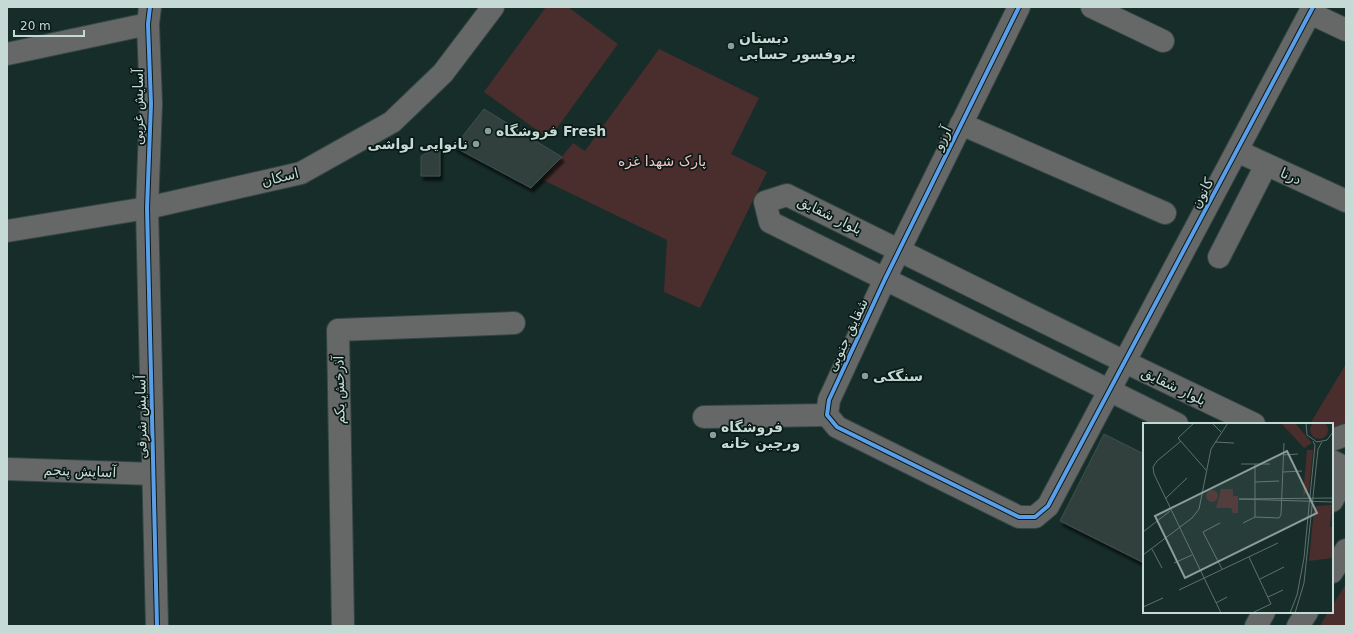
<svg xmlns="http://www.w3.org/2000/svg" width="1353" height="633" font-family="'DejaVu Sans','Noto Sans Arabic',sans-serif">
	<defs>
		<filter id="shadow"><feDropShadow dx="2.5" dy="4.5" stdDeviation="1" flood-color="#0009"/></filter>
	</defs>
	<rect width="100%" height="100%" fill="#172d29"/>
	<g fill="#4a2e2d">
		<polygon points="546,7 568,7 618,44 549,139 484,92"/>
		<polygon points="659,49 759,98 731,154 767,172 700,308 664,292 667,240 543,180 573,143 585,151"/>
		<polygon points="1346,364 1346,425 1332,431 1332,424 1310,424"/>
		<polygon points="1346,584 1346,626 1320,626 1328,612 1332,612 1332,606"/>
	</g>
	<g fill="#30413e" stroke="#3e504c" filter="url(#shadow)">
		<polygon points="484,109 562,157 531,188 454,147"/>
		<polygon points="440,146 440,176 421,176 421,156"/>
		<polygon points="1104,434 1144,454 1144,563 1060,521"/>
	</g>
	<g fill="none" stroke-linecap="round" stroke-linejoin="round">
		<defs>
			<g id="minor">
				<polyline points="150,7 148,24 151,104 147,208 157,626"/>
				<polyline points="1019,7 885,279 829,400 827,415 837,427 1019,517 1035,517 1048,506 1313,7"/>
				<polyline points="1092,7 1163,41"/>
				<polyline points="1310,13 1346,30"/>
				<polyline points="7,54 148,24"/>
				<polyline points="961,124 1165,213"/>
				<polyline points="1237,151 1346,201"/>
				<polyline points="7,231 147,208 301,173 392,122 443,73 493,7"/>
				<polyline points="1219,257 1266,165"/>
				<polyline points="704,417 827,415"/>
				<polyline points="1177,424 770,222 765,202 787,195 1125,362 1254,424"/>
				<polyline points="1332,440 1346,435"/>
				<polyline points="1332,461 1346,468"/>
				<polyline points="7,469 153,474"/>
				<polyline points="1332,501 1346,476"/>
				<polyline points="1332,572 1346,550"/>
				<polyline points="343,626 338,330 514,323"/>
				<polyline points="1256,626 1264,612"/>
				<polyline points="1298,626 1307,612"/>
			</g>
		</defs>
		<use href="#minor" stroke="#354744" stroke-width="24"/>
		<use href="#minor" stroke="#666867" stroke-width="22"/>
		<defs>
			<g id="cycleway">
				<polyline points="150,7 148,24 151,104 147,208 157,626"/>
				<polyline points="1019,7 885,279 829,400 827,415 837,427 1019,517 1035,517 1048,506 1313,7"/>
			</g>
		</defs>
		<use href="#cycleway" stroke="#0a1a17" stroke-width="6"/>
		<use href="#cycleway" stroke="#5a9eea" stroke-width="4"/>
	</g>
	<g fill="#899d99" stroke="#0a1a17" stroke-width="1.5">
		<circle cx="731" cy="46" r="4"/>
		<circle cx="488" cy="131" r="4"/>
		<circle cx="476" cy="144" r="4"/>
		<circle cx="865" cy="376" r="4"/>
		<circle cx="713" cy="435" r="4"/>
	</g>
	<g text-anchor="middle" stroke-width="3.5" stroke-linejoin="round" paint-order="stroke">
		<g font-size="14" font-weight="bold" fill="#c6dad5" stroke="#0a1a17" text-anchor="start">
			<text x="739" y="43">دبستان<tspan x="739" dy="16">پروفسور حسابی</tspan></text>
			<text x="496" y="136">فروشگاه Fresh</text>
			<text x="468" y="149" text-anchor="end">نانوایی لواشی</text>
			<text x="873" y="381">سنگکی</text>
			<text x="721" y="432">فروشگاه<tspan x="721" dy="16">ورچین خانه</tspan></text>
		</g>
		<g font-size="14" fill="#c6dad5" stroke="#0a1a17">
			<text transform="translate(138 107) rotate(-90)" y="5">آسایش غربی</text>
			<text transform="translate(942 138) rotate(-64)" y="5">آرزو</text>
			<text transform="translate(1291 176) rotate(24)" y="5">درنا</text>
			<text transform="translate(280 177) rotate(-14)" y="5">اسکان</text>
			<text transform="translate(1202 193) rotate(-62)" y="5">کانون</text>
			<text transform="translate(830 215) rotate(26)" y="5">بلوار شقایق</text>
			<text transform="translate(847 335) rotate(-65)" y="5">شقایق جنوبی</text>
			<text transform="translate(1174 386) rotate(26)" y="5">بلوار شقایق</text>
			<text transform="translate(339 390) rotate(-91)" y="5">آذرخش یکم</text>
			<text transform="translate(141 417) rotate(-91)" y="5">آسایش شرقی</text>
			<text transform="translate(80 471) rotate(2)" y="5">آسایش پنجم</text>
		</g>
		<g font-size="14" fill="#f5c3c3" stroke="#0a1a17">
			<text x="662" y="166">پارک شهدا غزه</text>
		</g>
	</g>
	<g transform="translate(1143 423)">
		<rect width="190" height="190" fill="#172d29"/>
		<path d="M167 7a9 9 0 1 1 18 0a9 9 0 1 1-18 0ZM138 0H152L169 20 161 25ZM164 27H170L166 67 160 73ZM78 66H90V73H95V90H90L88 85H73ZM63 73a6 6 0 1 1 12 0a6 6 0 1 1-12 0ZM189 82 187 104H190V144L189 135 166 138 171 86 173 83Z" fill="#4a2e2d"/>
		<path fill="none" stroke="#5d726e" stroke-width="1" d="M51 0 35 15 63 47M69 0 78 9M163 0 164 12 174 19 184 17 190 9M38 18 14 38 10 44 11 51 78 190M72 19 91 20M140 32 155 31M98 41H112V94L136 95 138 92 141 20M112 41H127M140 49 159 48M112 59 136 58M22 76 44 55M96 76 190 79M96 76 190 75M77 100 60 109 79 146M100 100 112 94M0 109 27 88M9 126 19 145M0 132 49 95 56 86 68 26 85 0M106 134 128 181 109 190M31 140 49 132M117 156 141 144M36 167 135 120M125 174 140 167M73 180 84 174M0 184 20 175M147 190 154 172 161 135 172 22 170 18M152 190 161 160 175 26 179 19"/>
		<path fill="#899d99" fill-opacity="0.15" stroke="#899d99" stroke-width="2" d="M144 28 174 90 42 155 12 93Z"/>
		<rect width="190" height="190" fill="none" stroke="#c6dad5" stroke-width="2"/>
	</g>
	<rect width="1353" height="633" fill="none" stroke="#c6dad5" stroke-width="16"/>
	<path d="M14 30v6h70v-6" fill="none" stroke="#c6dad5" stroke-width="2"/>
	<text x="20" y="30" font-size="12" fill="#c6dad5" stroke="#0a1a17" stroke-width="3" paint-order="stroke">20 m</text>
</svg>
